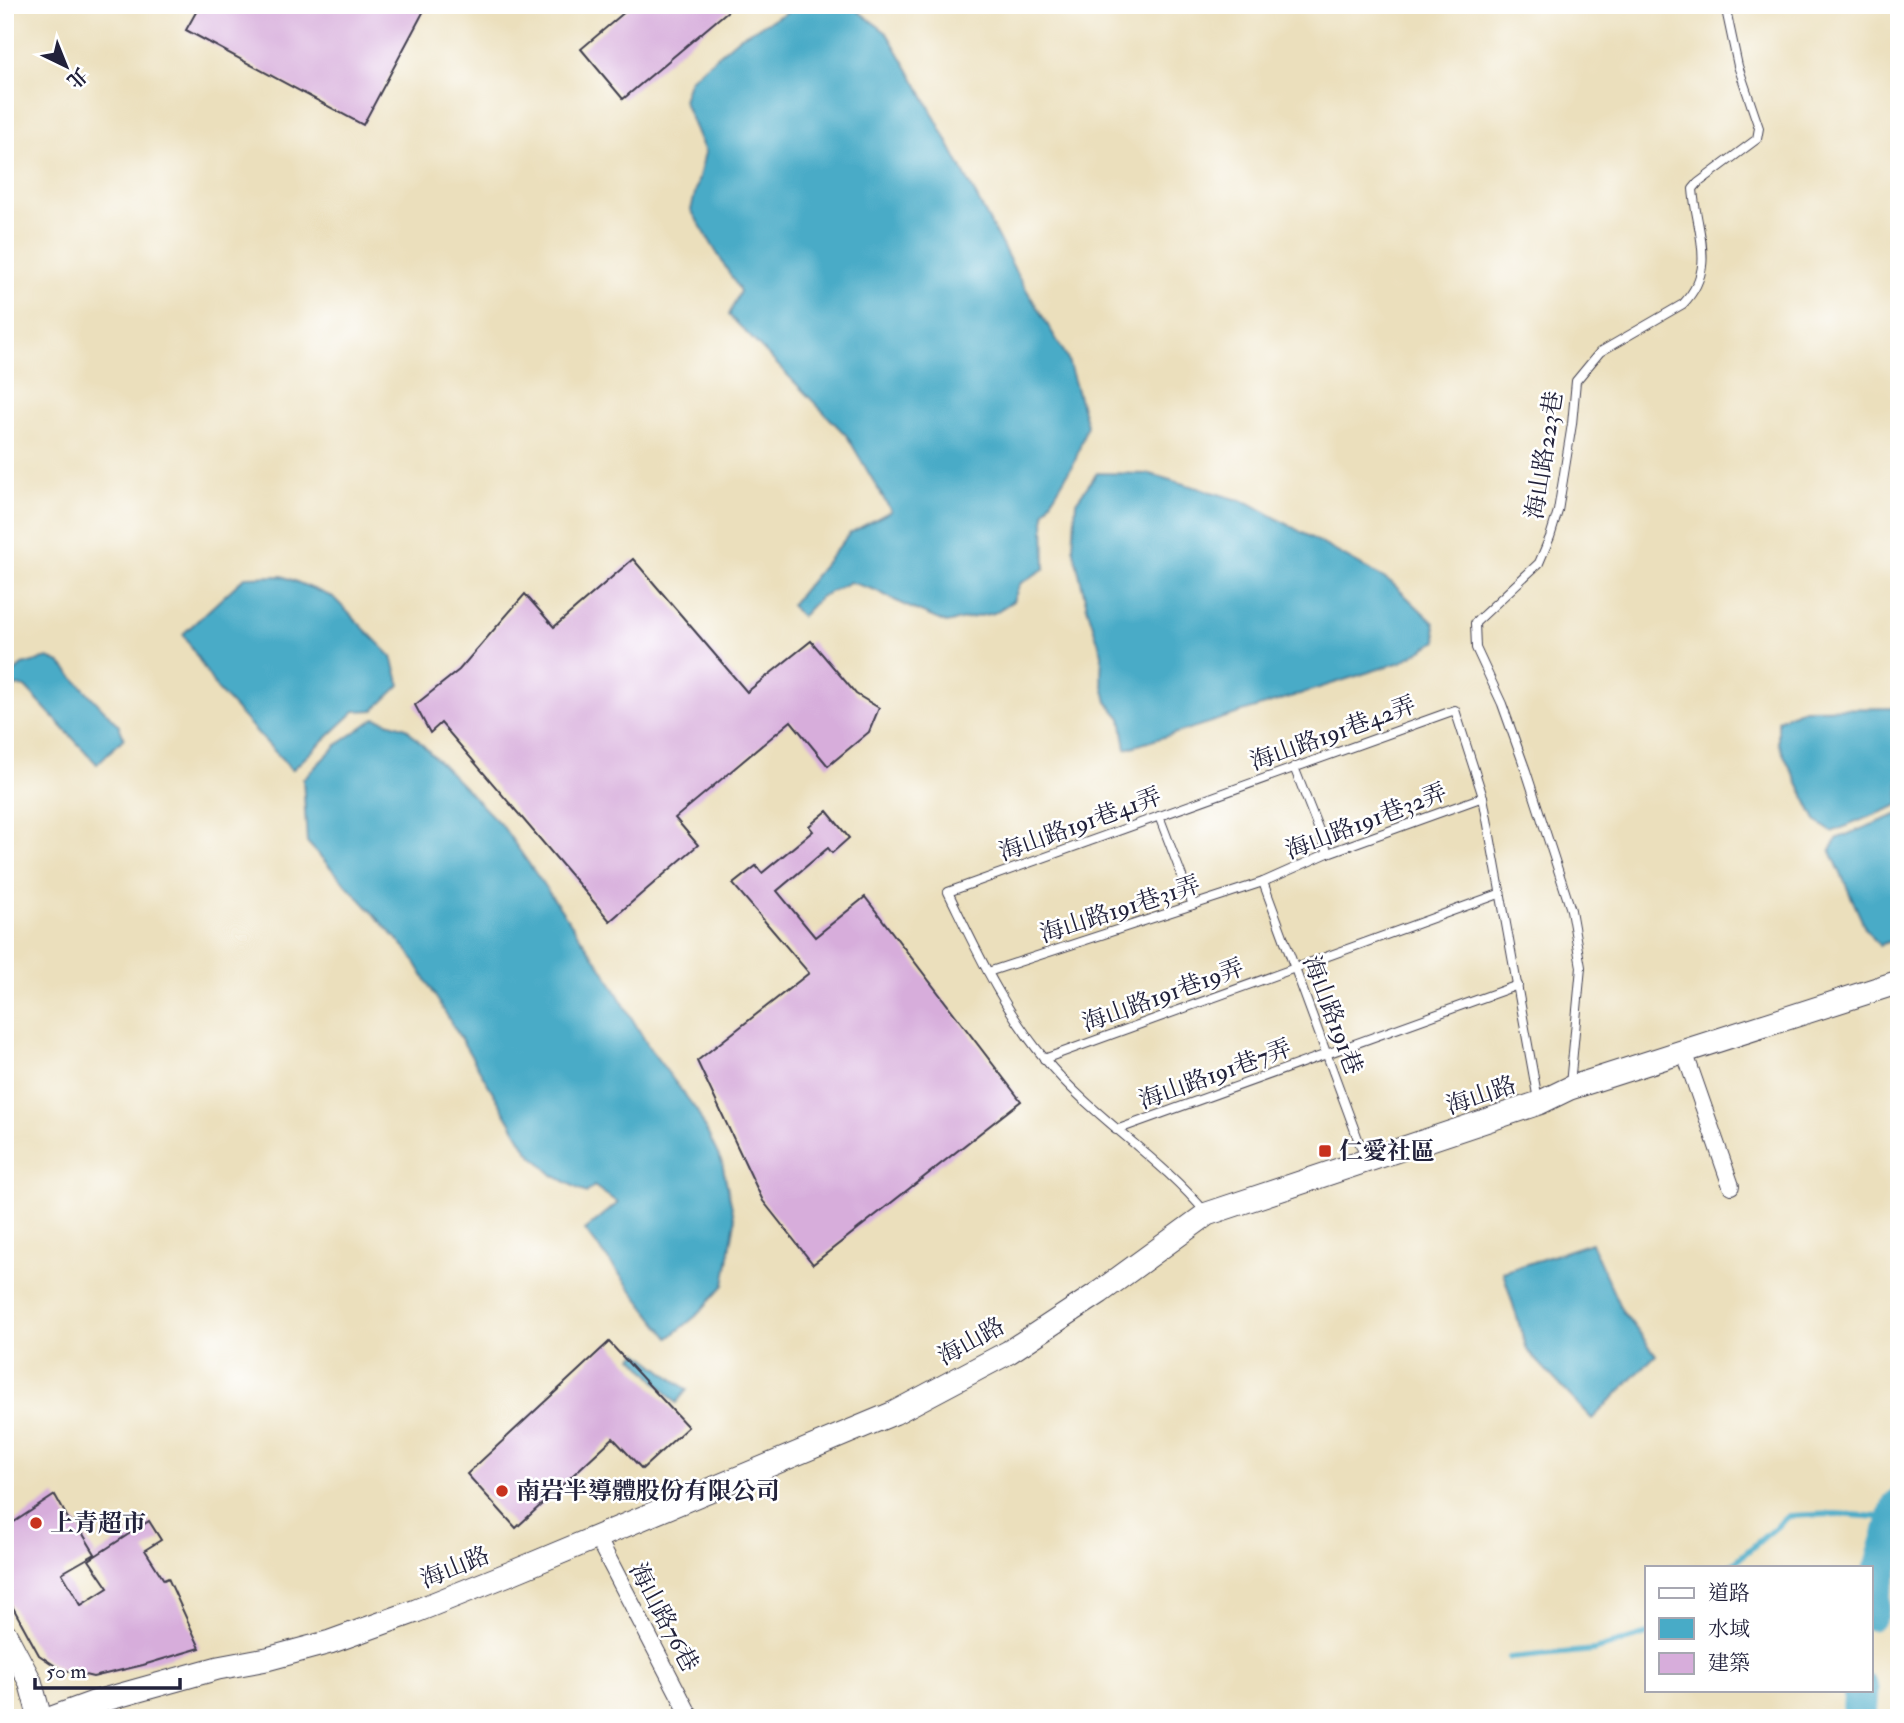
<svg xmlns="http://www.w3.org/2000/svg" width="1904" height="1723" font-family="'IM FELL Double Pica','Noto Serif TC',serif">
	<rect width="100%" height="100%" fill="#fff"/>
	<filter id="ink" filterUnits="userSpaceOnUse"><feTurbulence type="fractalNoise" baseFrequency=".0143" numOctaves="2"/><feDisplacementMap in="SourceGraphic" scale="14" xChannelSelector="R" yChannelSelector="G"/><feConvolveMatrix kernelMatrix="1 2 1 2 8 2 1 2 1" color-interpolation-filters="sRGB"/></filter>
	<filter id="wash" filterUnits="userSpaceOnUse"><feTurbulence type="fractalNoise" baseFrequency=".00686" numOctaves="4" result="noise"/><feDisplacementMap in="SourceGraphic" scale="28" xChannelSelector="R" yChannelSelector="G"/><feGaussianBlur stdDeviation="1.57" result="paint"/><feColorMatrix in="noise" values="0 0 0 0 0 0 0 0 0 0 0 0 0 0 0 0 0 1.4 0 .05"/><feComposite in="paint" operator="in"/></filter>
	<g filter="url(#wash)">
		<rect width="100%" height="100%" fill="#ebdfbc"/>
		<g fill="#48abc7" stroke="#356681" stroke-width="2">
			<polygon points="801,5 850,5 887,33 922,93 1017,274 1067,357 1087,425 1075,461 1044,513 1045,568 1020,584 1013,601 994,613 946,623 904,605 875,590 850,582 820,597 801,617 791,605 850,533 891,511 847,436 729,315 740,291 691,210 705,152 683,100 690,79 741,36"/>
			<polygon points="1097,473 1150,474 1249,503 1391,582 1434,623 1437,641 1401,662 1126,749 1121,718 1107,702 1101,677 1102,654 1087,607 1073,547 1076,502"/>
			<polygon points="282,576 333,597 392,657 400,685 374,710 355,711 292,770 217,689 183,634 245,577"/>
			<polygon points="48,658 60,663 119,726 124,738 97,764 25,687 17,686 5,696 5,680 22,665"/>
			<polygon points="1899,708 1899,805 1832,832 1817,822 1778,743 1778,720 1803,709"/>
			<polygon points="375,718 406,728 503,827 604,971 650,1049 697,1111 722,1163 735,1221 724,1285 696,1316 669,1338 585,1230 618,1203 594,1186 586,1193 553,1175 528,1151 409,952 307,842 303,779 337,745"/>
			<polygon points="1899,814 1899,938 1879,945 1866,930 1830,849 1838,838"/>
			<polygon points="1591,1243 1621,1309 1656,1355 1592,1419 1527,1350 1503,1272"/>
			<polygon points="638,1352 687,1390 676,1403 633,1357"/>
		</g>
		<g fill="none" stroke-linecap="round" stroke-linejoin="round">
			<g stroke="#48abc7" stroke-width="6">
				<polyline points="1729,1567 1789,1516 1836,1514 1894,1518"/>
				<polyline points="1510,1658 1594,1650 1647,1634"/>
			</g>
			<g stroke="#48abc7" stroke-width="35">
				<polyline points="1871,1613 1874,1592 1899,1506"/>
				<polyline points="1859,1718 1861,1690"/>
			</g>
		</g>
		<g id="blocks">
			<g fill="#d7addb">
				<polygon points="200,5 427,5 363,125 186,30"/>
				<polygon points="633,5 735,5 623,99 581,49"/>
				<polygon points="633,559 747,692 811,641 856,694 879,708 869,732 828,766 791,721 675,818 698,845 610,921 441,723 430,733 415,705 459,670 525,594 554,627"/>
				<polygon points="827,811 849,838 832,853 828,848 777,891 815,937 865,897 1021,1101 813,1264 763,1201 697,1061 809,973 733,884 756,866 762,873 813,831 809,826"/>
				<polygon points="609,1342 688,1427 642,1469 613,1438 516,1528 467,1474"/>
				<polygon points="55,1495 71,1524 75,1521 95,1554 62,1573 81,1605 108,1588 89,1560 149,1521 161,1540 145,1550 164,1580 168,1578 200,1648 143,1665 93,1677 60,1669 39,1655 5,1593 5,1528"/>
			</g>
		</g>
	</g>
	<g filter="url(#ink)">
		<use href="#blocks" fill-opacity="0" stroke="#403e4e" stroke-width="2"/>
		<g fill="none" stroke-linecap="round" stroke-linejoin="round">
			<defs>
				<g id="lane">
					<polyline points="1294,767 1328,853"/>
					<polyline points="1159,816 1193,905"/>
					<polyline points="1263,882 1365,1158"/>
					<polyline points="988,972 1263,882 1328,853 1483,797"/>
					<polyline points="1044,1059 1499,894"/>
					<path d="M1570 1085 1581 967 1571 910 1526 771 1502 704 1476 648 1475 623 1539 563 1550 537 1558 511 1572 424 1576 381 1600 352 1683 304C1718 268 1696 231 1693 189L1698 183 1757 139 1759 128 1738 66 1725 5"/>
					<polyline points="1116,1130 1518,985"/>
					<path d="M1206 1213C1159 1156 1091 1116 1044 1058 1003 1009 976 949 948 892L1455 710 1483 797 1538 1100"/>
				</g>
				<g id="street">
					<polyline points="1684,1051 1731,1186"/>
					<polyline points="597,1537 691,1718"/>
				</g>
				<g id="secondary">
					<polyline points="5,1634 30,1681 40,1718"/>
					<polyline points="52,1718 96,1702 218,1668 267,1659 330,1642 416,1611 511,1573 894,1413 1009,1352 1100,1292 1207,1214 1539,1103 1570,1088 1899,982"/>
				</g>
			</defs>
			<use href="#lane" stroke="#403e4e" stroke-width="10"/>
			<use href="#street" stroke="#403e4e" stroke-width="18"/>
			<use href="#secondary" stroke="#403e4e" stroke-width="25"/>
			<use href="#lane" stroke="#fff" stroke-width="8"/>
			<use href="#street" stroke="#fff" stroke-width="16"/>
			<use href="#secondary" stroke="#fff" stroke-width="23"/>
		</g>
	</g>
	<g fill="#c8321e" stroke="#fff" stroke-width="2.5">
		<rect x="1318" y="1144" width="14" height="14" rx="3.5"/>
		<circle cx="502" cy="1491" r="7"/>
		<circle cx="36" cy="1523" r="7"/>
	</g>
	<g text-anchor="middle" stroke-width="5" stroke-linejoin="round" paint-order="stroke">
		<g font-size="24" fill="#22223b" stroke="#fff">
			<text transform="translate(1544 455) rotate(-81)" y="8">海山路223巷</text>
			<text transform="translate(1333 733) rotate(-20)" y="8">海山路191巷42弄</text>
			<text transform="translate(1366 821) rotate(-21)" y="8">海山路191巷32弄</text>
			<text transform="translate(1080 824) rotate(-20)" y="8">海山路191巷41弄</text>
			<text transform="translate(1120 909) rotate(-18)" y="8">海山路191巷31弄</text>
			<text transform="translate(1163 995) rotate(-20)" y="8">海山路191巷19弄</text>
			<text transform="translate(1333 1015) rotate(69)" y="8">海山路191巷</text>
			<text transform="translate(1215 1074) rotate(-20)" y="8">海山路191巷7弄</text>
			<text transform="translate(1481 1095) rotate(-19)" y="8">海山路</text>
			<text transform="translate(971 1341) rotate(-29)" y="8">海山路</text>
			<text transform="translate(455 1567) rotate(-22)" y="8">海山路</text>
			<text transform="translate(664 1617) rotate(62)" y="8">海山路76巷</text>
		</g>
		<g font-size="24" font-weight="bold" fill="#22223b" stroke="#fff" text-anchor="start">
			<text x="1339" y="1159">仁愛社區</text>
			<text x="516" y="1499">南岩半導體股份有限公司</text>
			<text x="50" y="1531">上青超市</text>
		</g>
	</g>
	<rect width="1904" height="1723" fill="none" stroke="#fff" stroke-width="28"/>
	<rect x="1645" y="1566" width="228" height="126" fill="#ffffff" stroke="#a7a7b1" stroke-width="2"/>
	<rect x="1659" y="1588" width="35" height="10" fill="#ffffff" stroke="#a7a7b1" stroke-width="2"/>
	<text x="1708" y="1600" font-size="21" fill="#22223b">道路</text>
	<rect x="1659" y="1618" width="35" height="21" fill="#48abc7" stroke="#a7a7b1" stroke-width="2"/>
	<text x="1708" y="1636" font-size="21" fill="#22223b">水域</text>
	<rect x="1659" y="1653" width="35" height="21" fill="#d7addb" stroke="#a7a7b1" stroke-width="2"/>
	<text x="1708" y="1670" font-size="21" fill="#22223b">建築</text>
	<g transform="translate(66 66) rotate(137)" stroke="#ffffff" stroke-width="5" paint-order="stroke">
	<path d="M0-5L12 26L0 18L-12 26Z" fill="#22223b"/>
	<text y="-10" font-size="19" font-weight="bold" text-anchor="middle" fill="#22223b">北</text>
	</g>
	<path d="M35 1678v10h145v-10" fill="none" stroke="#22223b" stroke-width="3.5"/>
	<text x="46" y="1678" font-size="21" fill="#22223b" stroke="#ffffff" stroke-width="5" paint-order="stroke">50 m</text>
</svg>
